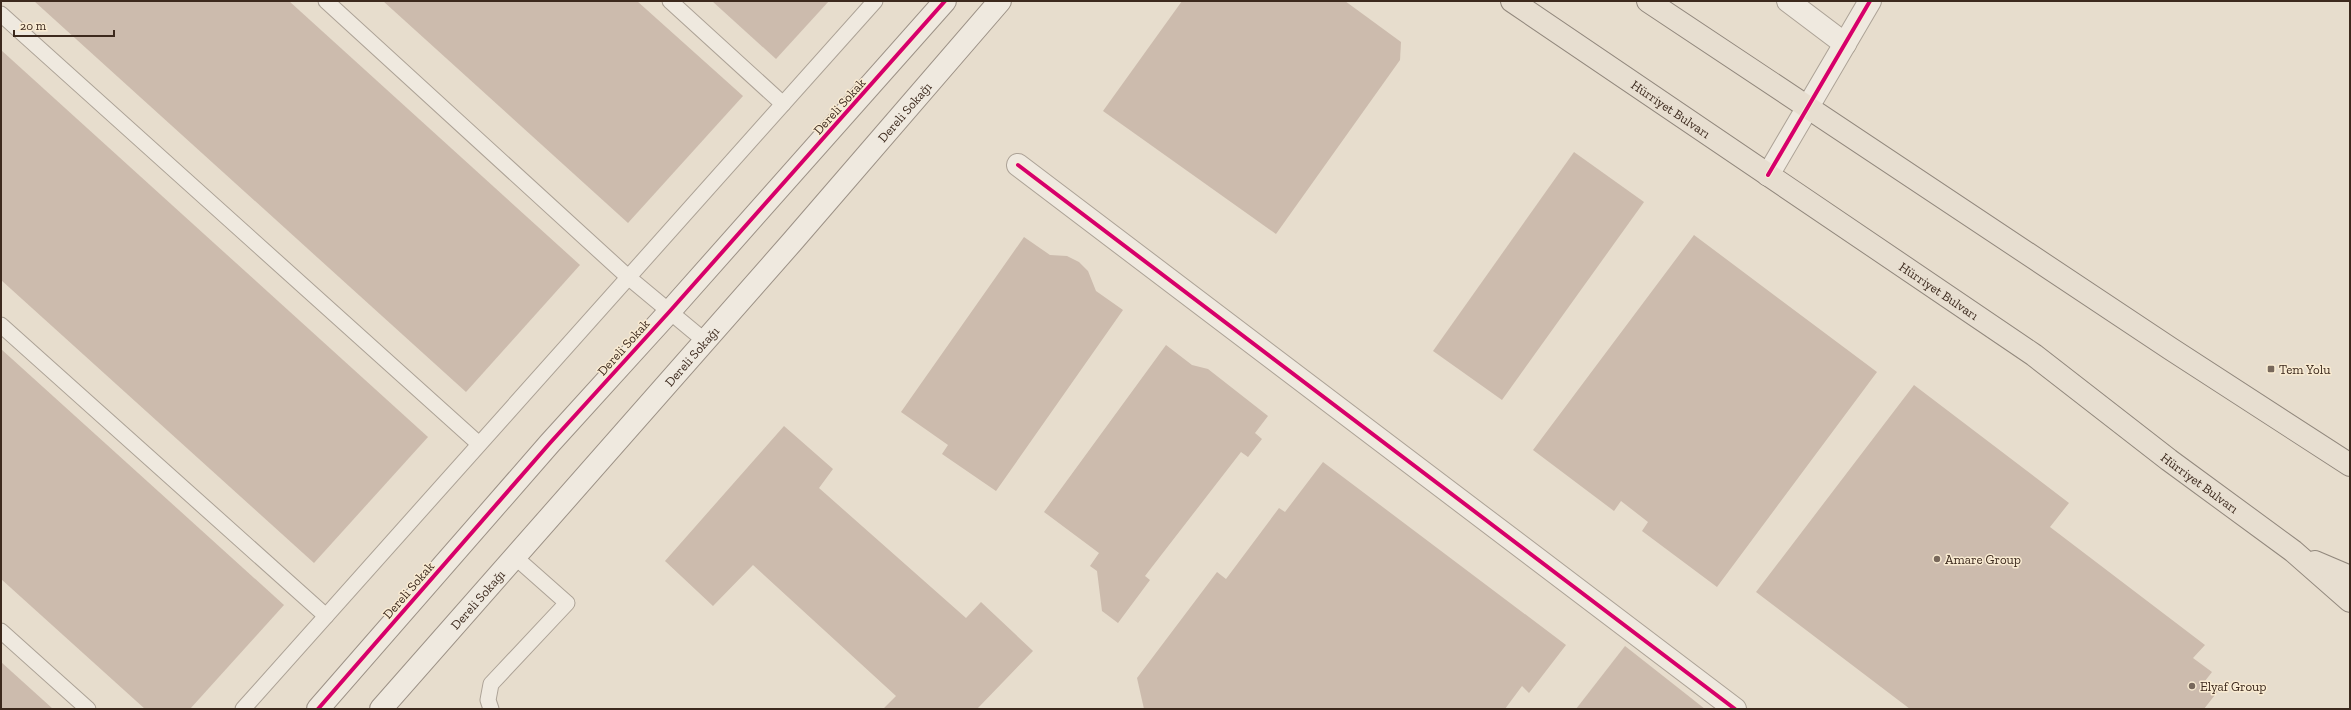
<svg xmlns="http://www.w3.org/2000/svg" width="2351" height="710" font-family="'Zilla Slab',serif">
	<rect width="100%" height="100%" fill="#e7ddcd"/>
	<g fill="#ccbbad">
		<polygon points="34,1 289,1 580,265 466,392"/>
		<polygon points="383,1 637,1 743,96 628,223"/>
		<polygon points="712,1 829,1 776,59"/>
		<polygon points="1182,1 1345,1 1401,42 1400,60 1276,234 1103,111"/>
		<polygon points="1,50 428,437 314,563 1,280"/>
		<polygon points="1574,152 1644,202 1502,400 1433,351"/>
		<polygon points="1694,235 1877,372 1717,587 1642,531 1648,522 1621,501 1614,511 1533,450"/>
		<polygon points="1024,237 1050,255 1067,256 1079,262 1088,271 1096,291 1123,310 996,491 942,454 948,445 901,412"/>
		<polygon points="1166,345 1192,365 1208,369 1268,416 1255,433 1262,439 1248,457 1241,452 1145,576 1150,580 1118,623 1102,611 1097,571 1090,566 1099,553 1044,512"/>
		<polygon points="1,349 284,605 190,709 145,709 1,579"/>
		<polygon points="1914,385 2069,503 2050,527 2205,645 2193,658 2212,672 2205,681 2218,691 2204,709 1910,709 1756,592"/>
		<polygon points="784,426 833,469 819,488 966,618 981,602 1033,651 977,709 883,709 896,696 753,565 713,606 665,561"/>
		<polygon points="1323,462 1566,645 1529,693 1522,686 1505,709 1144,709 1137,678 1217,572 1226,579 1279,508 1285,512"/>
		<polygon points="1625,646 1705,709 1576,709"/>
		<polygon points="1,662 53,709 1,709"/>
	</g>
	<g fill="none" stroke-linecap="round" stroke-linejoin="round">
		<defs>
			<g id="lane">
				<polyline points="326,1 628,277 705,341"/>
				<polyline points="670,1 783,104"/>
				<polyline points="1,14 479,444"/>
				<polyline points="1,325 326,616"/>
				<polyline points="1,631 88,709"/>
				<polyline points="243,709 875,1"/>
				<polyline points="491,709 488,700 491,684 567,603 515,557"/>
			</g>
			<g id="street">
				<polyline points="1788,1 1845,44"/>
				<polyline points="1018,165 1735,709"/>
				<polyline points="1768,175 1870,1"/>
			</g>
			<g id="secondary">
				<polyline points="318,709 550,443 670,311 945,1"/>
				<path id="s1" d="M381 709 792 242 1000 1"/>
			</g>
			<g id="primary">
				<path id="s2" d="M1512 1 2034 355 2169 460 2293 551 2350 601"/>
				<polyline points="1648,1 2171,349 2350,465"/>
				<polyline points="2315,562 2350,577"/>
			</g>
		</defs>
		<use href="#lane" stroke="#aca296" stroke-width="17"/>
		<use href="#street" stroke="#aca296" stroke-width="24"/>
		<use href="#secondary" stroke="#9c9186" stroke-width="24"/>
		<use href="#primary" stroke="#92887d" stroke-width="24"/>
		<use href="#lane" stroke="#efe9df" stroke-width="15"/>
		<use href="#street" stroke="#efe9df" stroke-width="22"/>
		<use href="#secondary" stroke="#efe9df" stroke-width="22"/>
		<use href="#primary" stroke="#e7ded0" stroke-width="22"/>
		<defs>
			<g id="cycleway">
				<polyline points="1018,165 1735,709"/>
				<polyline points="1768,175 1870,1"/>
				<polyline points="318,709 550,443 670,311 945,1"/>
			</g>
		</defs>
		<use href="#cycleway" stroke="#f9ebd2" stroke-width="6"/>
		<use href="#cycleway" stroke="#d6006c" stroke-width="4"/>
	</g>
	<g fill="#78685b" stroke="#f9ebd2" stroke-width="1.5">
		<rect x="2267" y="365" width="8" height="8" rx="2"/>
		<circle cx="1937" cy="559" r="4"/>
		<circle cx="2192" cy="686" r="4"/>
	</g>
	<g text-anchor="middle" stroke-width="3" stroke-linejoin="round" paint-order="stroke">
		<g font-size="13" fill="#3c291d" stroke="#f9ebd2">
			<text transform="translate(839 106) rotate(-48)" y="5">Dereli Sokak</text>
			<text dy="5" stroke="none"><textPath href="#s2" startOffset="192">Hürriyet Bulvarı</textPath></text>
			<text dy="5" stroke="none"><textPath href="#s1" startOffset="794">Dereli Sokağı</textPath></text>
			<text dy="5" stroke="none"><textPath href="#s2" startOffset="516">Hürriyet Bulvarı</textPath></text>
			<text transform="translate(623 347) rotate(-48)" y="5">Dereli Sokak</text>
			<text dy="5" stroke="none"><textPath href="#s1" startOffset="470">Dereli Sokağı</textPath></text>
			<text dy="5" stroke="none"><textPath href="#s2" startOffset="840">Hürriyet Bulvarı</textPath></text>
			<text transform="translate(408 590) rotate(-49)" y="5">Dereli Sokak</text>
			<text dy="5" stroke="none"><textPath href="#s1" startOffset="146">Dereli Sokağı</textPath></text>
		</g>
		<g font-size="13" fill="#3c291d" stroke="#f9ebd2" text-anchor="start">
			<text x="2279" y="374">Tem Yolu</text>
			<text x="1945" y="564">Amare Group</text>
			<text x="2200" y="691">Elyaf Group</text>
		</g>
	</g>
	<rect width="2351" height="710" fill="none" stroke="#3c291d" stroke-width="4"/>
	<path d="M14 30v6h100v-6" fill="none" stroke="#3c291d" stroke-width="2"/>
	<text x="20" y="30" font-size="12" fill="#3c291d" stroke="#f9ebd2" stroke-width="3" paint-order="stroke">20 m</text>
</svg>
